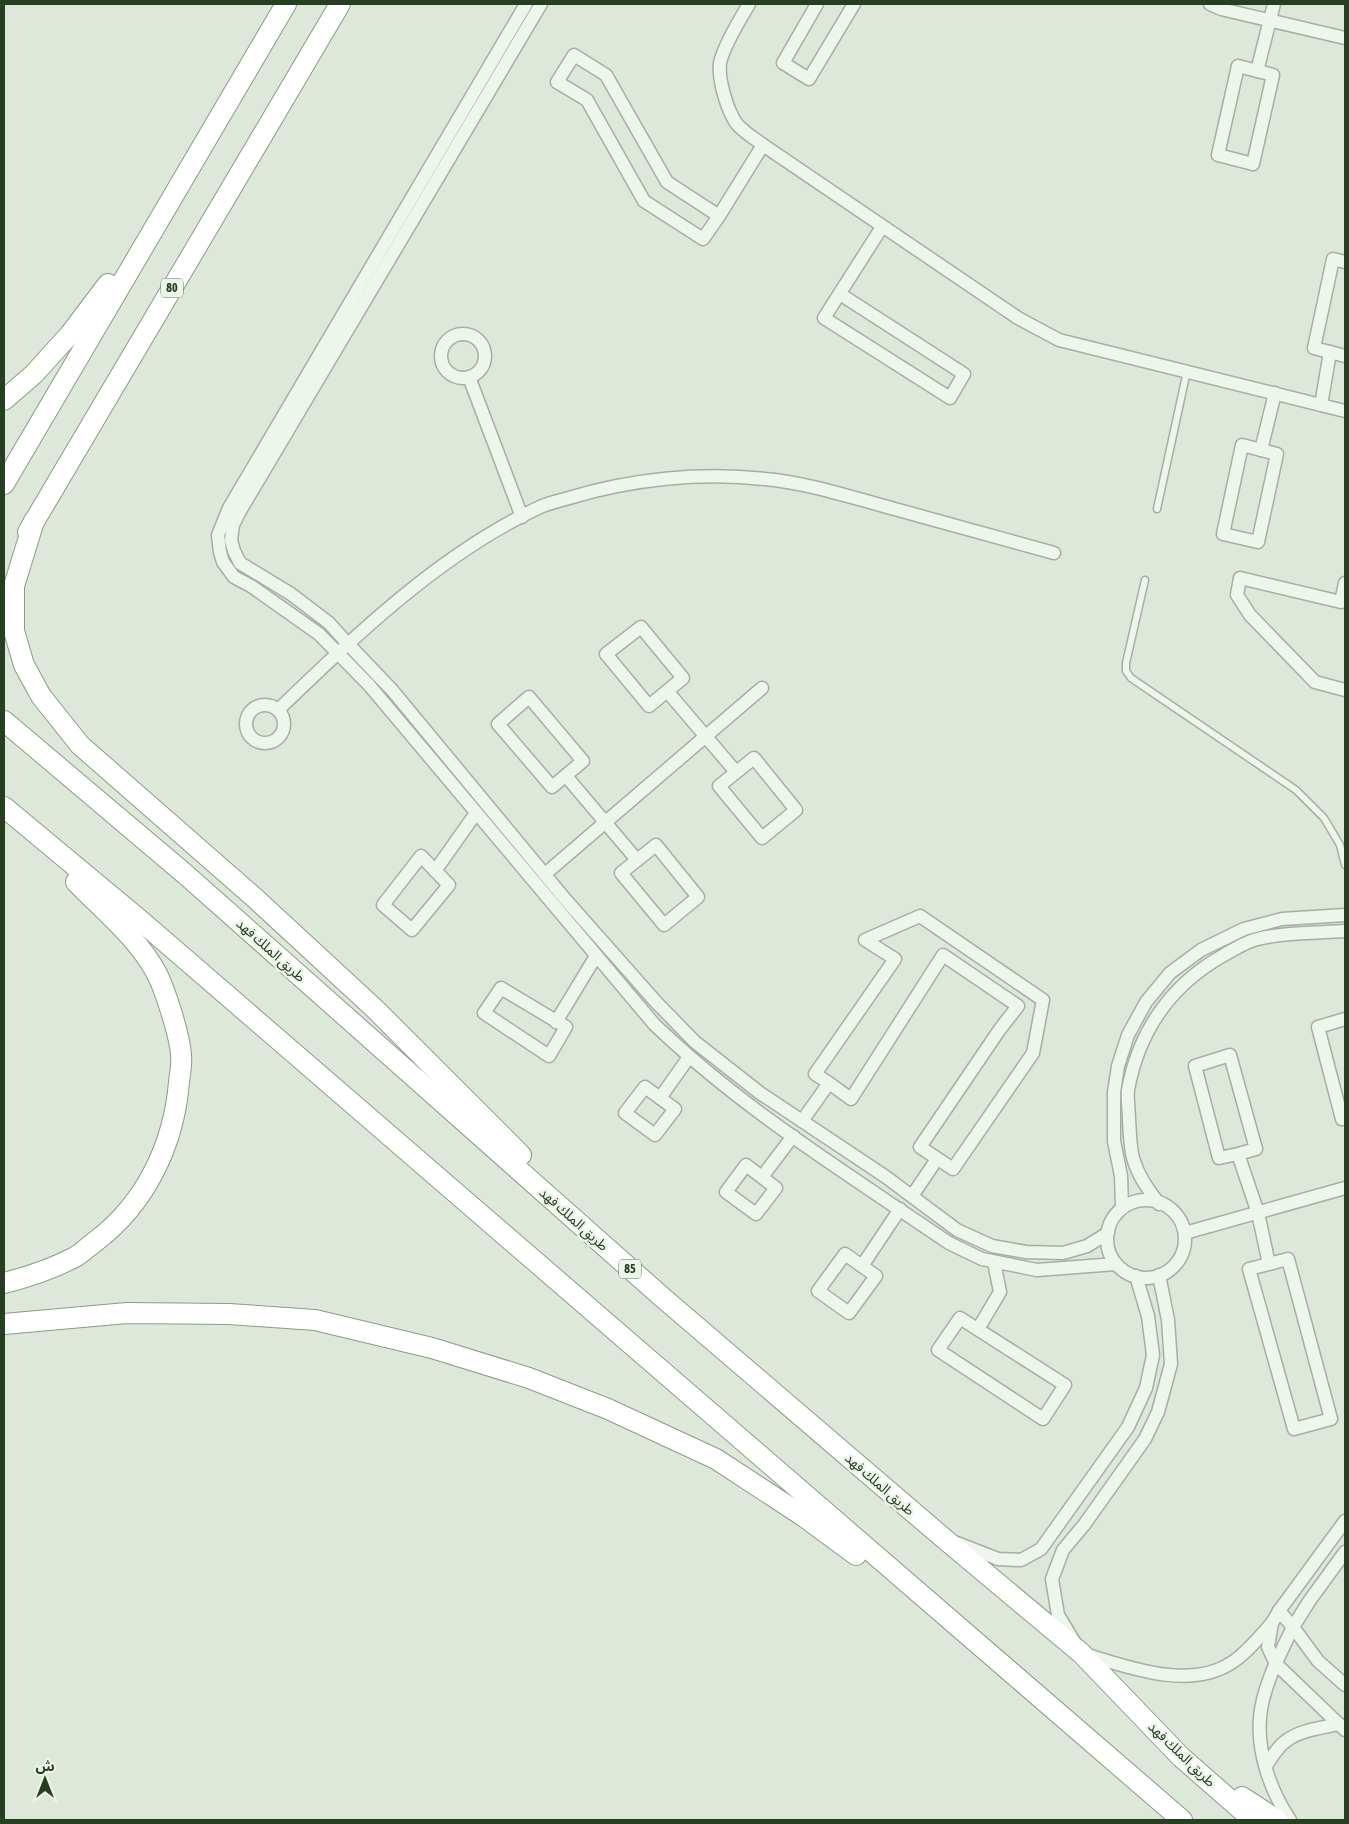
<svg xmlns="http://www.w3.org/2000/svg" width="1349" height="1824" font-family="'Asap Condensed','Noto Sans Arabic',sans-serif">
	<rect width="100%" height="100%" fill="#dde7da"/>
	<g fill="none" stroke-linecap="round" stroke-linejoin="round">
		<defs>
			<g id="service">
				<polyline points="1157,509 1187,371"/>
				<polyline points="1145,580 1126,663 1126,671 1131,678 1296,790 1324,818 1340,845 1345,865"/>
			</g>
			<g id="minor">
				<path d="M526 4 229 508 218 535 220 552 223 562 234 577 251 586 319 634 369 685 654 1024C742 1109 848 1174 949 1243L982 1259 1037 1270 1116 1264"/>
				<polyline points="541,4 240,511 233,525 231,540 234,551 240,563 291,594 329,623 348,644 392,690 565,899 656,1002 695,1042 760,1093 886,1177 957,1230 992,1246 1026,1252 1063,1253 1087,1246 1108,1233"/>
				<path d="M749 4C740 19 723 47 720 63 718 80 727 109 736 123 742 131 754 138 763 145L1018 318 1059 340 1345 411"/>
				<polyline points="817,4 783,63 809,79 854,4"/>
				<polyline points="1210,4 1221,9 1345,38"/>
				<polygon points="1238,66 1273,75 1253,164 1218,155"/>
				<polyline points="1257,71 1274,4"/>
				<polyline points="719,216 703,239 644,201 587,100 557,82 574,55 606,75 667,182 719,216 763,145"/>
				<polyline points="1345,262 1333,259 1314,348 1345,356"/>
				<polyline points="840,294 964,374 950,398 824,318 882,227"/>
				<circle cx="463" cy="356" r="22"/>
				<polyline points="469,377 522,517"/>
				<polyline points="1321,405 1330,352"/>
				<polygon points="1242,445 1277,454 1258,542 1223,534"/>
				<polyline points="1261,450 1275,393"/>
				<polyline points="1345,583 1341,602 1240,578 1237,595 1250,615 1315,682 1345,690"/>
				<polygon points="641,627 683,678 649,706 606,654"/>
				<polyline points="667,691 736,772"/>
				<polygon points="529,697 583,761 552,787 498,724"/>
				<circle cx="265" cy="724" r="19"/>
				<path d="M278 710C356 635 441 553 540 507 549 503 559 501 569 498 631 479 700 472 765 479 808 483 850 497 891 508 945 523 1000 538 1054 553"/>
				<polygon points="754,758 796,810 762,838 719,786"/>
				<polyline points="566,776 637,860"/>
				<polygon points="656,845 698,897 664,925 621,873"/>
				<polygon points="421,856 449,885 412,930 383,905"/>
				<polyline points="435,871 476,813"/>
				<polyline points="545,874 762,688"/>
				<polygon points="501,988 566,1027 549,1056 484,1013"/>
				<polyline points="1345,1019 1318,1027 1342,1119 1345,1119"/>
				<polyline points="556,1022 596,956"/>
				<polygon points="645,1087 675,1109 655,1135 625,1113"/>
				<polyline points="660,1098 689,1057"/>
				<polyline points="802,1121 829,1083 815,1074 895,959 865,940 920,916 1043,1000 1033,1053 953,1169 920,1147 1000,1029 1018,1006 943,955 851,1099 829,1083"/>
				<polyline points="1238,1154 1219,1158 1195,1066 1230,1055 1256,1149 1238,1154 1258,1213 1269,1264 1249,1269 1294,1429 1331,1419 1288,1259 1269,1264"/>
				<polygon points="746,1165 776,1188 756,1214 726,1192"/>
				<polyline points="762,1177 793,1136"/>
				<polyline points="912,1196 937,1159"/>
				<circle cx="1146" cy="1239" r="39"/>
				<path d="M1159 1204C1148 1189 1138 1176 1133 1158 1130 1146 1130 1133 1129 1120 1129 1110 1127 1099 1128 1090 1139 1030 1172 984 1224 955 1233 950 1244 943 1254 940 1283 932 1316 933 1345 931"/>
				<polyline points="1122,1207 1121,1176 1114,1141 1114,1092 1118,1066 1128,1035 1146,1002 1170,973 1201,950 1244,929 1282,919 1345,915"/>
				<polyline points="1185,1233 1345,1188"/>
				<polygon points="845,1254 876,1276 849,1313 818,1291"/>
				<polyline points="862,1266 900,1209"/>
				<path d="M1159 1275 1168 1320 1171 1364 1158 1412 1145 1439 1084 1525 1063 1550 1052 1579 1058 1615 1081 1653C1125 1666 1188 1691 1231 1663 1247 1653 1259 1637 1272 1623"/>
				<polygon points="960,1318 1065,1385 1043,1419 938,1350"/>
				<polyline points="978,1329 1000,1292 994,1262"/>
				<polyline points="1345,1521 1279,1611 1272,1623 1268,1647 1276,1664 1345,1730"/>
				<polyline points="957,1543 998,1559 1021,1560 1041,1549 1128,1427 1146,1388 1153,1355 1148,1316 1136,1276"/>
				<polyline points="1345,1552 1310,1600 1293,1627 1318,1661 1345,1685"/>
				<path d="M1279 1611 1293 1627C1280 1654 1262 1688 1260 1718 1257 1753 1271 1792 1290 1820"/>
				<path d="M1266 1766C1272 1757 1277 1747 1286 1741 1300 1730 1322 1728 1339 1724"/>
			</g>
			<g id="trunk">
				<polyline points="4,400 34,374 71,333 108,284"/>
				<polyline points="4,484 286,4"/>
				<polyline points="34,521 14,586 14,631 24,665 41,696 80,745 256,899 375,1009 521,1155"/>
				<polyline points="28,532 340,4"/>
				<polyline points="4,721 185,874 662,1297 941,1536 1081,1653 1181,1757 1253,1820"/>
				<polyline points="4,807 141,921 1182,1820"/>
				<path d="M4 1283C28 1277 52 1269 75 1257 82 1253 89 1246 96 1241 146 1203 174 1144 179 1082 180 1073 182 1064 181 1055 180 1036 165 989 156 972 137 937 103 910 76 882"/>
				<polyline points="4,1324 127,1313 229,1314 315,1320 432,1348 529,1378 608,1409 716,1459 803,1516 856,1555"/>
				<polyline points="1242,1797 1277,1820"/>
			</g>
		</defs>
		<use href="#service" stroke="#a3b19f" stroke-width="9"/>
		<use href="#minor" stroke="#a3b19f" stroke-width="15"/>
		<use href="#trunk" stroke="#869f81" stroke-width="22"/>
		<use href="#service" stroke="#eef5ed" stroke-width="6"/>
		<use href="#minor" stroke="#eef5ed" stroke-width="12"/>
		<use href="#trunk" stroke="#fff" stroke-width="20"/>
	</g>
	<g text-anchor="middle" stroke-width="5" stroke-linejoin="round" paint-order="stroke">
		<g fill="#ecf5ea" stroke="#62755f" stroke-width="1">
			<rect x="161" y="278.5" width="22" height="19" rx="4"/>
			<rect x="619" y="1259.5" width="22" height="19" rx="4"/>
		</g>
		<g font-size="12" font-weight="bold" fill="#273e23">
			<text x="172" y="292">80</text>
			<text x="630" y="1273">85</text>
		</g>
		<g font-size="14" fill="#273e23" stroke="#ecf5ea">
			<text transform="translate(271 950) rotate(42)" y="5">طريق الملك فهد</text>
			<text transform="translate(574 1219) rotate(42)" y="5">طريق الملك فهد</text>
			<text transform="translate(880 1484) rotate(41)" y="5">طريق الملك فهد</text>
			<text transform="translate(1182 1754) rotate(44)" y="5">طريق الملك فهد</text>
		</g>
	</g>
	<rect width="1349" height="1824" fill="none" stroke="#273e23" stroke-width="10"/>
	<g transform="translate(45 1779)" stroke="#ecf5ea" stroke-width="4" paint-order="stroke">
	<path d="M0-4L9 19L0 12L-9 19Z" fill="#273e23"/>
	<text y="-8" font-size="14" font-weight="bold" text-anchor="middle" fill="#273e23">ش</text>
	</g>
</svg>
